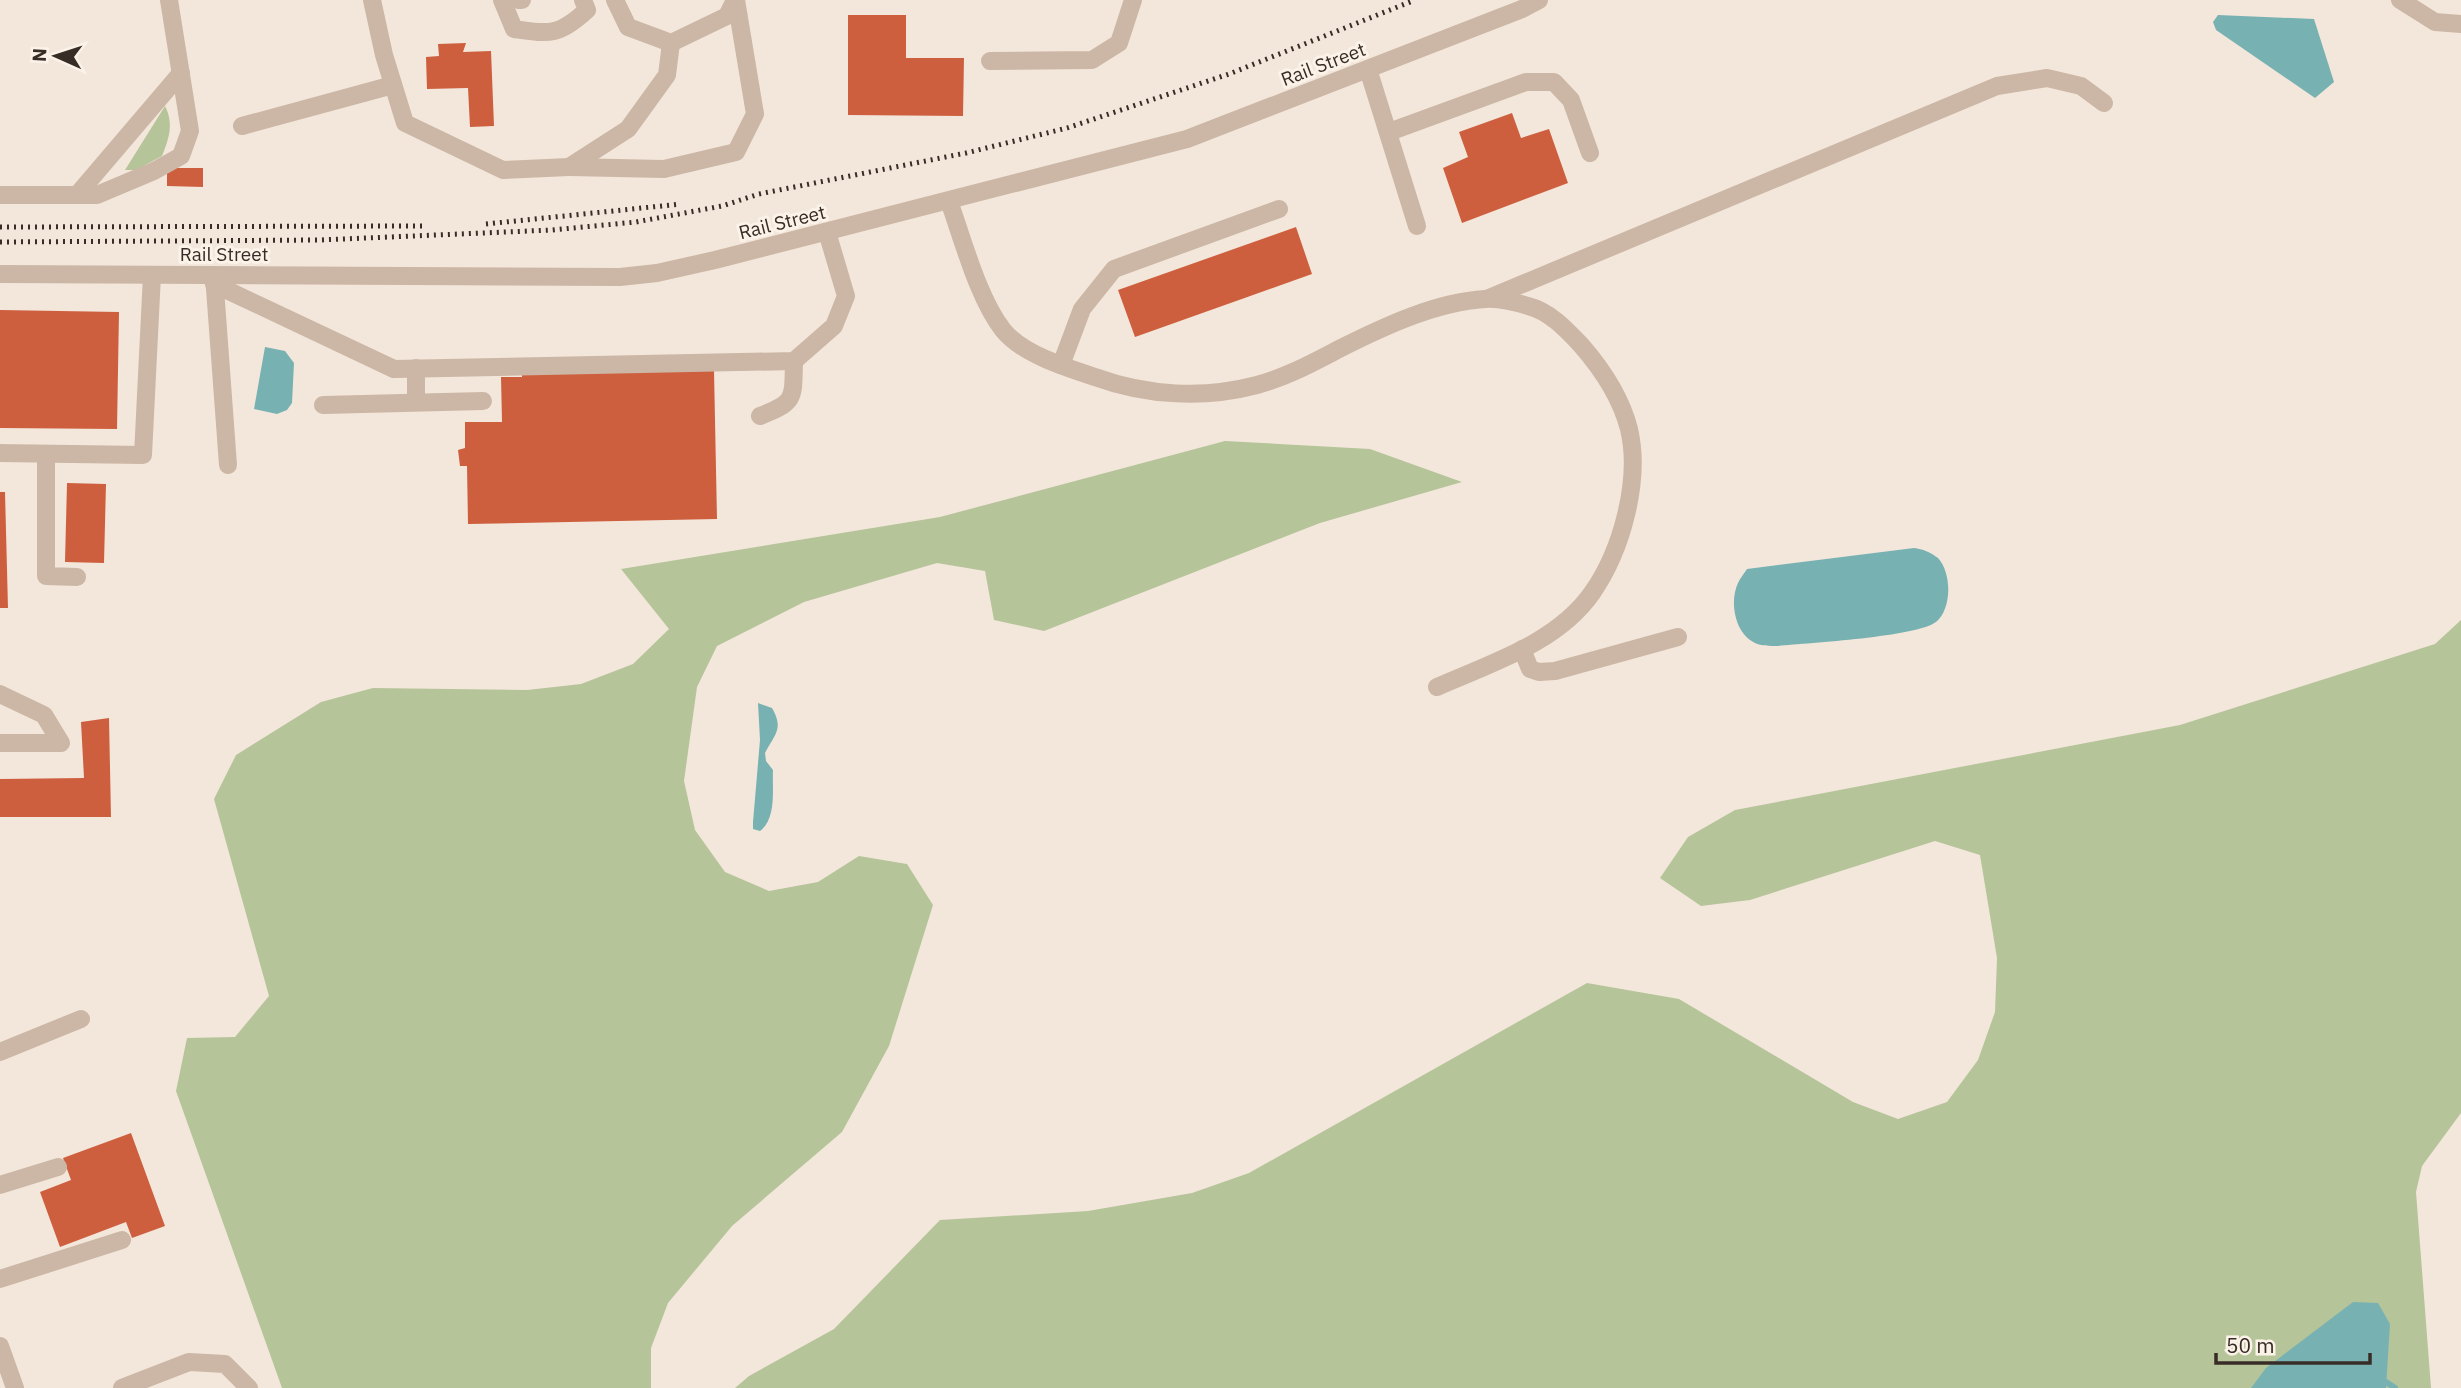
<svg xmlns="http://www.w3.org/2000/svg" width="2461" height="1388" font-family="'IBM Plex Sans',sans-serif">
	<rect width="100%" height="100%" fill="#f3e7db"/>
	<g fill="#b6c49a">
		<path d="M165 106C174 124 169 138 162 156L136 170H125Z"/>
		<polygon points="1225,441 1370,449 1462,482 1320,523 1044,631 994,620 985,571 937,563 804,602 717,646 697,687 684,781 695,830 725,872 769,891 818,882 859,856 907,864 933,905 889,1046 842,1132 732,1226 668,1303 651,1348 651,1388 282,1388 176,1091 187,1038 235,1037 269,996 214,799 236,755 321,702 373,688 527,690 581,684 633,664 669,629 621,569 940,517"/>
		<polygon points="2461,620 2461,1113 2422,1166 2416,1192 2431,1388 735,1388 749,1376 834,1329 940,1220 1088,1211 1192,1193 1249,1173 1587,983 1679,999 1853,1102 1898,1119 1947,1102 1978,1060 1995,1012 1997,958 1980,855 1935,841 1750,900 1701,906 1660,878 1688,837 1735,810 2180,725 2435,644"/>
	</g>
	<g fill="#78b1b2">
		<polygon points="2218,15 2314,19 2334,82 2315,98 2216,30 2213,22"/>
		<polygon points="265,347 285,351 294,363 292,403 287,410 277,414 254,409"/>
		<path d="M1914 548C1923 549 1930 552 1938 558 1952 573 1952 609 1936 622 1916 637 1808 643 1777 646 1770 646 1761 646 1755 643 1735 634 1729 602 1738 583 1740 578 1744 574 1747 569Z"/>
		<path d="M758 703 772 708C784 729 775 734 765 753L766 761 773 770C772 789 777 818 760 831L753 829V822L760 740Z"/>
		<polygon points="2353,1302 2378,1303 2390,1324 2386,1388 2251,1388 2266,1368"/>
	</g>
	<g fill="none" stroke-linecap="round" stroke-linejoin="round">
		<polyline stroke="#78b1b2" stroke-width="6" points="2386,1382 2395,1388"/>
	</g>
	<g fill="#ce5f3e">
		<polygon points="848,15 906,15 906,58 964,58 963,116 848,115"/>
		<polygon points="466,43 463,52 491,51 494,126 470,127 468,88 427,89 426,57 439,56 438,44"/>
		<polygon points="1512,113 1521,138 1549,129 1568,183 1462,223 1443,168 1468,157 1459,132"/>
		<polygon points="167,168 203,168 203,187 167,186"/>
		<polygon points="1296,227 1312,274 1135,337 1118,290"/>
		<polygon points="0,310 119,312 117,429 0,428"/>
		<polygon points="522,361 714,370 717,519 468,524 467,466 460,466 458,450 465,448 465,422 502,422 501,377 522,377"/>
		<polygon points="67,483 106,484 104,563 65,562"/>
		<polygon points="0,492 5,492 8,608 0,608"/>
		<polygon points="109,718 111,817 0,817 0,779 84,778 81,722"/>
		<polygon points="131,1133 165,1226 132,1238 126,1222 60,1247 40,1192 71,1180 63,1158"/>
	</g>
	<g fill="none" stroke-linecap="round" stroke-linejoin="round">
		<g stroke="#ccb7a6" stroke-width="18">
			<polyline points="372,0 384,55 405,123 503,170 569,167 628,129 667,75 671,43"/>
			<path d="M502 0 514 29C550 34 559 36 587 10L583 0"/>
			<polyline points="518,0 522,0"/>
			<polyline points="615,0 628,27 671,43 727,16 735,0"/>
			<polyline points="2400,0 2435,22 2461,24"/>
			<polyline points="990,61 1092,60 1119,43 1133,0"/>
			<polyline points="1368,69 1417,226"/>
			<polyline points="242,126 393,85"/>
			<polyline points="1389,132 1526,82 1554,82 1571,100 1590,153"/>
			<polyline points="569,167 664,169 736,152 755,114 736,0"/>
			<polyline points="0,195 97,195 154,171 181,156 190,131 169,0"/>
			<polyline points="77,195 181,73"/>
			<path d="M949 201C963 240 978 298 1003 330 1022 354 1067 368 1095 377 1147 396 1204 399 1257 385 1287 377 1314 362 1341 348 1385 326 1436 302 1485 299 1498 298 1515 302 1528 306 1549 311 1566 329 1581 345 1602 369 1621 398 1629 429 1641 480 1622 550 1592 593 1557 643 1491 663 1437 687"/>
			<polyline points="0,274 620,277 657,273 715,260 1187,139 1522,9 1539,0"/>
			<polyline points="214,275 228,465"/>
			<polyline points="214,284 394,369 794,361 834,326 846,296 827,232"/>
			<polyline points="1489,298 1997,86 2047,78 2081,86 2104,103"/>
			<polyline points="1061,365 1082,309 1114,269 1279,209"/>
			<polyline points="416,402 416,368"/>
			<polyline points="323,405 483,401"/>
			<path d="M760 416C796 402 793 399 794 361"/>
			<polyline points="0,453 143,455 152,275"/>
			<polyline points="46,454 46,576 77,577"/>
			<polyline points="1522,649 1530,669 1539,672 1555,671 1678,637"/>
			<polyline points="0,694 44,715 61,743 0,743"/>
			<polyline points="0,1052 81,1019"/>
			<polyline points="0,1185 58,1167"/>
			<polyline points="0,1279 122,1240"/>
			<polyline points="0,1346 15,1388"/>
			<polyline points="122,1388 189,1362 225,1364 249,1388"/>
		</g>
		<g stroke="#382c27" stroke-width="5" stroke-dasharray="2 5" stroke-linecap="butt">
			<polyline points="486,224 681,204"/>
			<polyline points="0,227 423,226"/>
			<polyline points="0,242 320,240 552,230 636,222 722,206 759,194 966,153 1067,128 1229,74 1415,0"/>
		</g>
	</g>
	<g text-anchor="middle" stroke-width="6" stroke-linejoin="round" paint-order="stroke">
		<g font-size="19" fill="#382c27" stroke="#fbf2e8">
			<text transform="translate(1323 64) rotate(-21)" y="7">Rail Street</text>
			<text transform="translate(782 222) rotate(-14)" y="7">Rail Street</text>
			<text x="224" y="261">Rail Street</text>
		</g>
	</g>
	<g transform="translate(56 56) rotate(273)" stroke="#fbf2e8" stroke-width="5" paint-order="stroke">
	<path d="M0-5L12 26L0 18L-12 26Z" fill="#382c27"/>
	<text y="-10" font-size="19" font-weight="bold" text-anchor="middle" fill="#382c27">N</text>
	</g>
	<path d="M2216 1353v10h154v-10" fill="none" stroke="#382c27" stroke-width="3.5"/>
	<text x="2226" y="1353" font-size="21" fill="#382c27" stroke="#fbf2e8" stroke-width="5" paint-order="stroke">50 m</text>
</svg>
